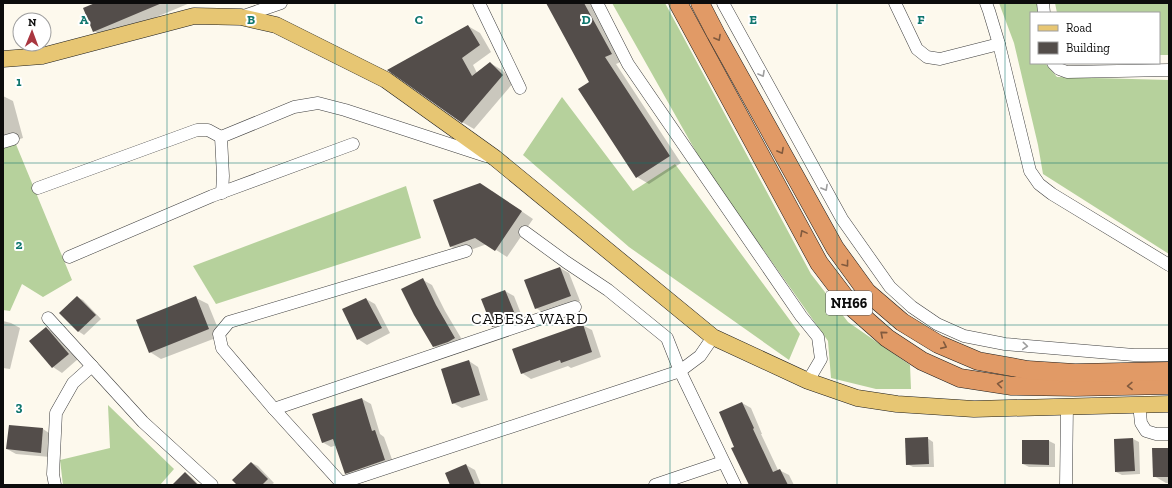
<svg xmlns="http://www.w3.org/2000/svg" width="1172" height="488" font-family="'Zilla Slab',serif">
	<rect width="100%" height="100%" fill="#fdf9ed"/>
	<g fill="#b6d19c">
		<polygon points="612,3 665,3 811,274 848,322 910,365 911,389 876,389 831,378 828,341 704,166"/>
		<polygon points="999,3 1038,3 1039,13 1031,13 1031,63 1045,63 1057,77 1169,80 1169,254 1043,174 1038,145 1014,43"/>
		<polygon points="1055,3 1169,3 1169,55 1159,55 1159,13 1057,13"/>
		<polygon points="562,97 633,191 675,164 800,334 789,360 629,247 523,155"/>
		<polygon points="15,142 72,280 43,297 22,284 10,311 3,310 3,146"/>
		<polygon points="406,186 421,238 216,304 193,266"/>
		<polygon points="108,405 174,469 160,485 63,485 60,460 110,448"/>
	</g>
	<g fill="#0003">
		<polygon points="98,3 190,3 106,38 94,31"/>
		<polygon points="547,3 592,3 623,61 616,64 681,163 649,184 637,177 590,82"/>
		<polygon points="468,26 480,33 491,52 473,65 477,73 490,63 502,70 514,82 474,129 462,122 389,70"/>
		<polygon points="3,96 13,101 23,138 13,141 3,146"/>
		<polygon points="492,191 533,219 507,257 487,244 462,253 450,246"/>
		<polygon points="560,268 569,273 580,301 545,314 536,308"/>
		<polygon points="423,280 432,285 445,311 464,343 443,352 434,346"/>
		<polygon points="505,291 514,296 525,324 502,332 493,326"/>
		<polygon points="77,297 83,300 101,319 84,335 78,331"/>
		<polygon points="196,298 208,304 221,336 161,359 150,352"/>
		<polygon points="366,299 375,304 390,333 367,345 358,339 343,310"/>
		<polygon points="3,321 11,323 20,328 10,369 3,368"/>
		<polygon points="582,325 592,330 601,357 571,368 568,366 531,379 522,373"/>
		<polygon points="46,328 55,333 78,359 62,373 53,367 30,341"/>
		<polygon points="469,361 478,367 488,400 462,408 453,403"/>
		<polygon points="362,399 371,404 380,434 384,437 394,465 355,478 346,473 337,445 331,447 322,442"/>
		<polygon points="742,403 751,408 762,434 761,434 778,470 779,470 789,475 794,485 750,485 736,448"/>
		<polygon points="43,429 52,435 50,457 16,454 7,449"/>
		<polygon points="927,438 933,442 934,467 913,467 907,464"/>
		<polygon points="1133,439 1139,442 1140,474 1122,475 1116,472"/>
		<polygon points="1049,441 1055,444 1055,467 1029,467 1023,464"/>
		<polygon points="1169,449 1169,483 1166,483 1154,476"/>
		<polygon points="252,463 258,466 274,483 271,485 238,485"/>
		<polygon points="466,465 475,470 481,485 451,485"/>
		<polygon points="185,473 191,477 199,485 173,485"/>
	</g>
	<g fill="#534d4a">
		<polygon points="95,3 162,3 93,32 83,8"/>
		<polygon points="546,3 584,3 612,54 605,57 670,156 636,178 578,89 589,82"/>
		<polygon points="468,25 480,45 462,58 472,76 490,62 503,75 462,123 387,70"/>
		<polygon points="480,183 522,211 495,251 475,238 450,247 433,200"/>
		<polygon points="560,267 571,296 535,309 524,280"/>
		<polygon points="423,278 436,305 455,338 448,342 433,347 414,315 401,289"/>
		<polygon points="505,290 517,319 492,327 481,299"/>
		<polygon points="77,296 96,315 78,332 59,313"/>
		<polygon points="196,296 209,329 149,353 136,320"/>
		<polygon points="366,298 382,328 357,340 342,309"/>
		<polygon points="583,324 592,352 561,363 560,360 521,374 512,349"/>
		<polygon points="46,327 69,354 52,368 29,341"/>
		<polygon points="469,360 480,395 452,404 441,369"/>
		<polygon points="362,398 372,431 375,430 385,460 345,474 333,439 322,443 312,414"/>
		<polygon points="742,402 754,428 753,429 773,472 780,469 788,485 749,485 731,448 734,447 719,412"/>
		<polygon points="9,425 43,428 41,453 6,449"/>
		<polygon points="928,437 929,464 906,465 905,438"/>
		<polygon points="1133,438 1135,471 1115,472 1114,439"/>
		<polygon points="1022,440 1049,440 1049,465 1022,464"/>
		<polygon points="1152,448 1169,448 1169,477 1153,477"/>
		<polygon points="251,462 268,479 262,485 237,485 232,480"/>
		<polygon points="466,464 475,485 450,485 445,473"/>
		<polygon points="185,472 198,485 172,485"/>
	</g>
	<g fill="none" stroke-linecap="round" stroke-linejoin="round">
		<defs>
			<g id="minor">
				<polyline points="479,3 520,88"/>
				<polyline points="597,3 628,64 801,316 818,337 821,359 808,381"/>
				<polyline points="723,3 842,219 890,287 912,307 937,324 964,336 1005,344 1134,355 1169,355"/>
				<polyline points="895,3 917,49 927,57 940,59 999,44"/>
				<polyline points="986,3 989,11 999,44 1030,171 1039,184 1052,194 1169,265"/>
				<polyline points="1043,3 1044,13"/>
				<polyline points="241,17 281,3"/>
				<polyline points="1053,63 1059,69 1067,72 1169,70"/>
				<polyline points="3,142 13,139"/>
				<polyline points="38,188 197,130 208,130 221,137"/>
				<polyline points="222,193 223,176 221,137 294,107 318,103 345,110 486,156"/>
				<polyline points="525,232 566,262 608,290 667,338 680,371 735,485"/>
				<polyline points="69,257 212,196 353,144"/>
				<polyline points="48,318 143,422 212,485"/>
				<polyline points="1139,404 1141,423 1146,431 1156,434 1169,434"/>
				<polyline points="274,409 575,307"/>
				<polyline points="341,483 680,371 700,356 713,337"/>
				<polyline points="55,485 53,474 56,413 73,383 92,366"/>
				<polyline points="343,485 274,409 222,348 219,334 229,322 466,251"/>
				<polyline points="655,485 723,462"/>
				<polyline points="1066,485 1067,406"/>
			</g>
			<polyline id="major" points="3,59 42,56 194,16 241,17 276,25 386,80 495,158 713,337 808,381 857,398 897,404 974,409 1169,404"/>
			<g id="highway">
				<polyline points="678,3 819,263 854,309 887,338 922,361 960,378 1012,386 1075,387 1169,385"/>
				<polyline points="700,3 716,34 835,248 867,292 902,322 938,344 978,361 1028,370 1075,373 1169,371"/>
			</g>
		</defs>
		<use href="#minor" stroke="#3f3f3f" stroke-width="13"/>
		<use href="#major" stroke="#1d1d1d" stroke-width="17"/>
		<use href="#highway" stroke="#1d1d1d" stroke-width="19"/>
		<use href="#minor" stroke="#fff" stroke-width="12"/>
		<use href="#major" stroke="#e7c673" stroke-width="16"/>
		<use href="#highway" stroke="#e19a66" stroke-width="18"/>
	</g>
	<defs><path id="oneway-chevron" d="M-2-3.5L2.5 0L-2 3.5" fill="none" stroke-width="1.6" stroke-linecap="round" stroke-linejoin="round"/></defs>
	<g stroke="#815a3e">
		<use href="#oneway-chevron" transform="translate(718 38) rotate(61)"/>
		<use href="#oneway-chevron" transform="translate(781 151) rotate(61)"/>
		<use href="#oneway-chevron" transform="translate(803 233) rotate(-118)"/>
		<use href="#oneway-chevron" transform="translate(846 264) rotate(53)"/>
		<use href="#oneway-chevron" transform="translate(883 334) rotate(-140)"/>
		<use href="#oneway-chevron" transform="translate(944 346) rotate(24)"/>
		<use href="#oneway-chevron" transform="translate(1000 384) rotate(-172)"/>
		<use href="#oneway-chevron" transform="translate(1130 386) rotate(179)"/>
	</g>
	<g stroke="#9e9e9e">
		<use href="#oneway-chevron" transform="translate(762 74) rotate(61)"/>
		<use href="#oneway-chevron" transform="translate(825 188) rotate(61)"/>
		<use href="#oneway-chevron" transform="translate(1025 346) rotate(5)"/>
	</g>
	<path fill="none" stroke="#0f766e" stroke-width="1" stroke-opacity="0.55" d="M167 3V485M335 3V485M502 3V485M670 3V485M837 3V485M1005 3V485M3 163H1169M3 325H1169"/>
	<g text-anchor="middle" stroke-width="4" stroke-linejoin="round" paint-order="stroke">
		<rect fill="#fff" stroke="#555" stroke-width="1" x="826" y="291" width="46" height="24" rx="3"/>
		<g font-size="14" font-weight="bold" fill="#0c0c0c">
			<text x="849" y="308">NH66</text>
		</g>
		<g font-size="16" letter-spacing="1" fill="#0c0c0c" stroke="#fff">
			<text x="530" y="324">CABESA WARD</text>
		</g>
	</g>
	<g font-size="13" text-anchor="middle" font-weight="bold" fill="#0f766e" stroke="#fff" stroke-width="4" stroke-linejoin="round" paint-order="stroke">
		<text x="84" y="24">A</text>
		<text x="251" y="24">B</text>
		<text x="419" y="24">C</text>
		<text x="586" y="24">D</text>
		<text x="753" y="24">E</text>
		<text x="921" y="24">F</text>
		<text x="19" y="86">1</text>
		<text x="19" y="249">2</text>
		<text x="19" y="411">3</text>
	</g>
	<rect width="1172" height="488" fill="none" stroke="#0c0c0c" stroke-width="8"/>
	<rect x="1030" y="12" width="130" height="52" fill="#ffffff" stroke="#9e9e9e"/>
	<rect x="1038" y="25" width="20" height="6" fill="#e7c673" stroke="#9e9e9e"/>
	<text x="1066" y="32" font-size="12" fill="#0c0c0c">Road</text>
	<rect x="1038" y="42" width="20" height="12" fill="#534d4a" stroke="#9e9e9e"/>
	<text x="1066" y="52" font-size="12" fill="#0c0c0c">Building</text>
	<g transform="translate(32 32) rotate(1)"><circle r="19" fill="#ffffff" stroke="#9e9e9e"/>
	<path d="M0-3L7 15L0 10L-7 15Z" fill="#a93640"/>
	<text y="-6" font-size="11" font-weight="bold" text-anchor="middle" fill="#0c0c0c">N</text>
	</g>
</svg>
